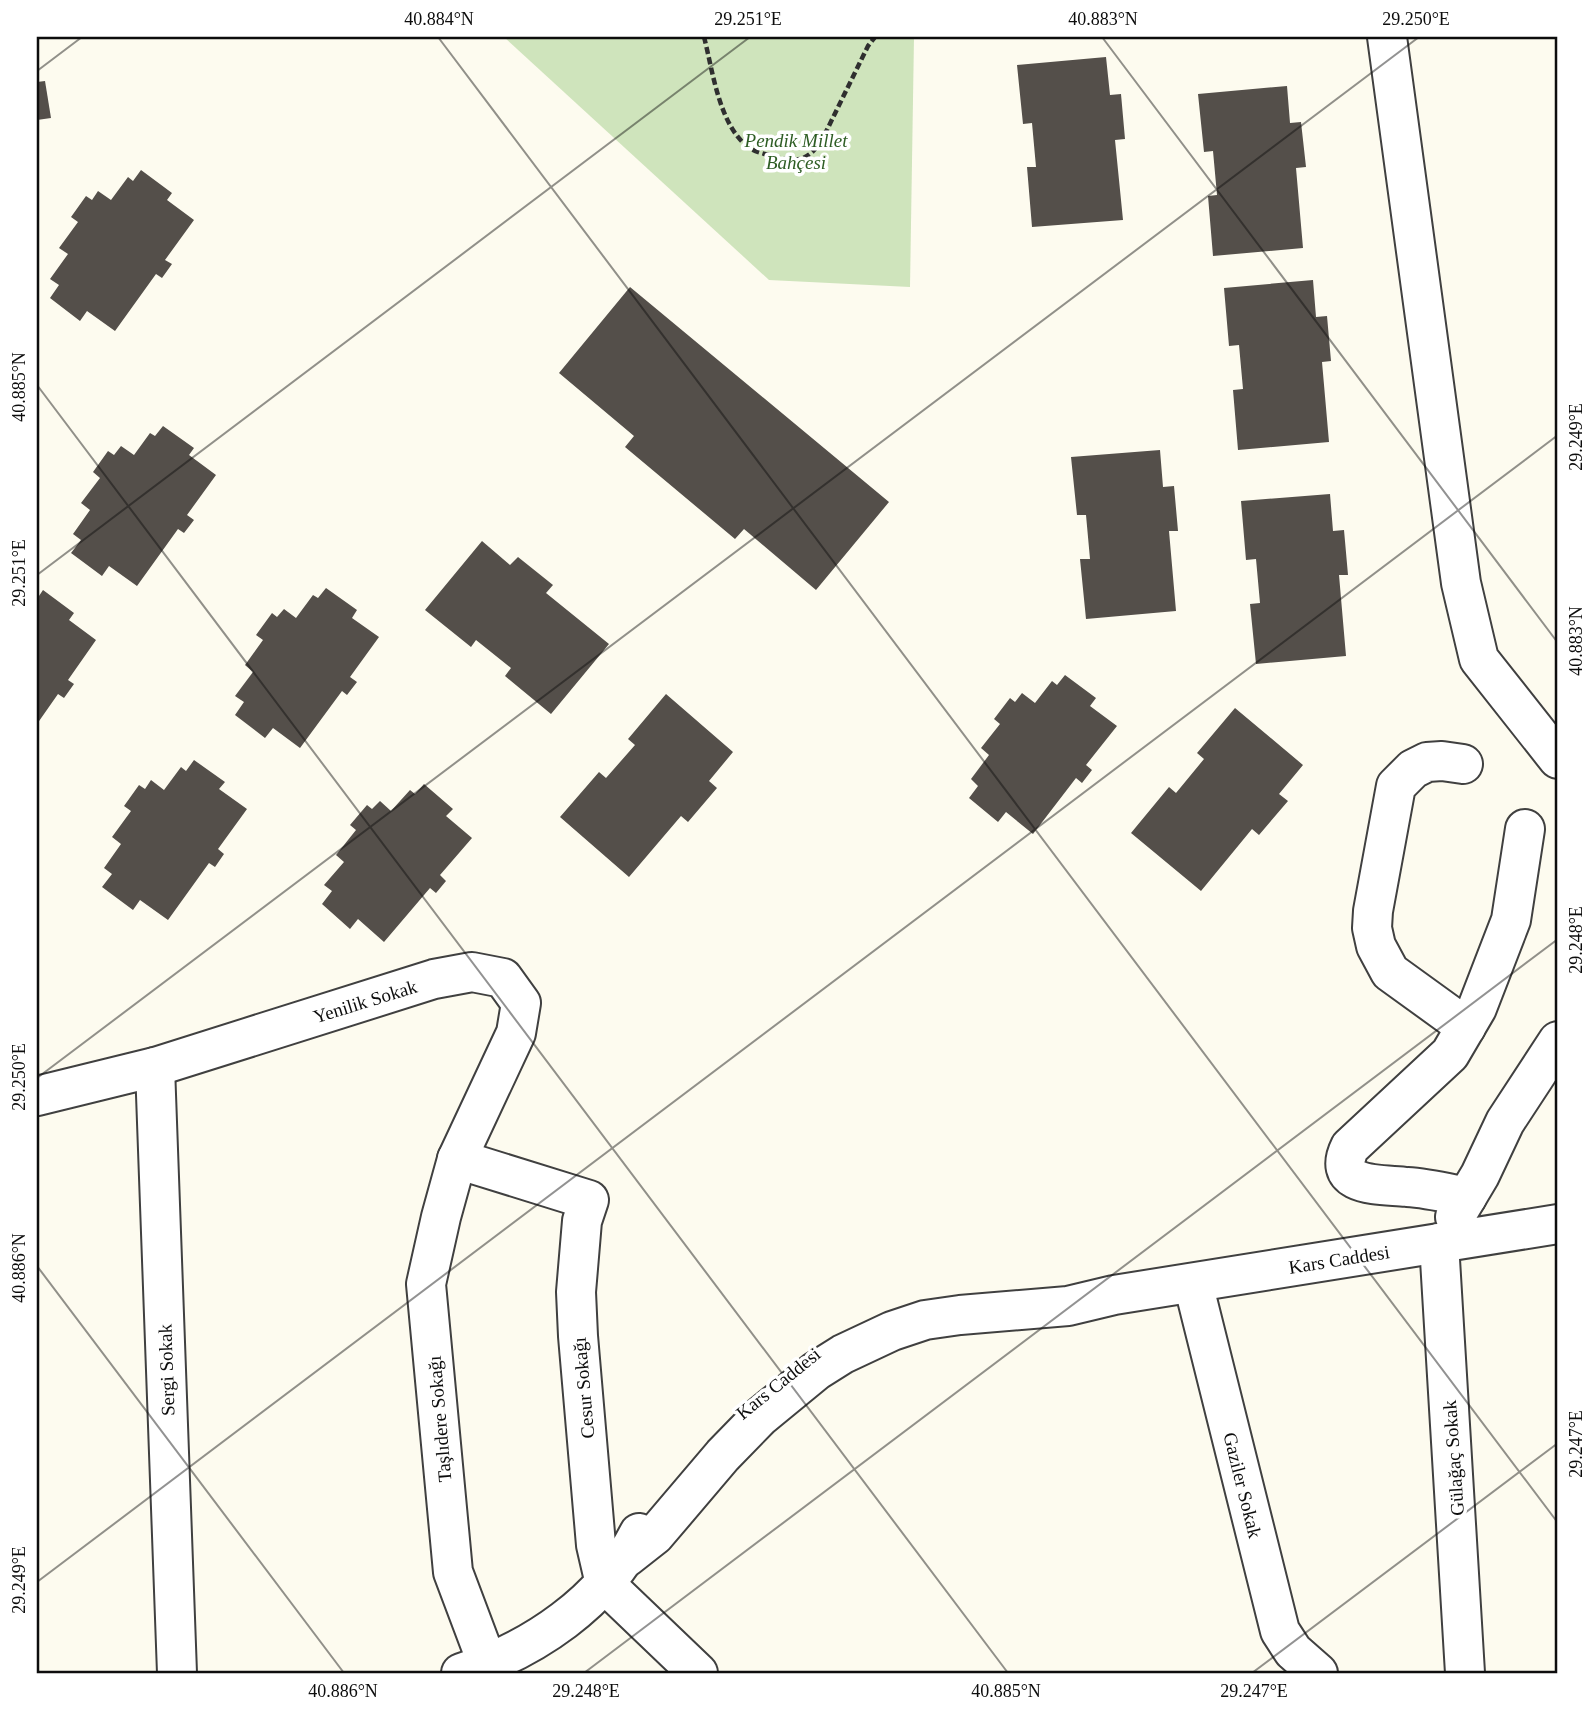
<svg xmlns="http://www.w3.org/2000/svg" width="1595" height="1710" font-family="Georgia,serif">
	<rect width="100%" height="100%" fill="#fdfbef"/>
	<polygon fill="#cfe4bc" points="504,37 914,37 910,287 769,280"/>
	<g fill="#544f4a">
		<polygon points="1106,57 1110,95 1121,94 1125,139 1115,140 1123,220 1032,227 1027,167 1036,167 1032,123 1023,124 1017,65"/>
		<polygon points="45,81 51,118 37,120 37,82"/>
		<polygon points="1287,86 1290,123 1301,122 1306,167 1296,168 1303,248 1213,256 1208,196 1217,195 1213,151 1204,152 1198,94"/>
		<polygon points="141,170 172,193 167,200 194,220 165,260 172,264 162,278 156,274 115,331 87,311 80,321 50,298 59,285 50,279 68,254 59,248 78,222 71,217 86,196 92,200 98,191 111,200 128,177 133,181"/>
		<polygon points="1313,280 1316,317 1327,316 1331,361 1322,362 1329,442 1238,450 1233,390 1243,389 1239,345 1229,346 1224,288"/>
		<polygon points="630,287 889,502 816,590 744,529 735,539 625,447 634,436 559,373"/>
		<polygon points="163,426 194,448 189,455 216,475 187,515 194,520 184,533 178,529 137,586 109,566 102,576 71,553 81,540 73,534 90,510 81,503 100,478 93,472 108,451 114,455 121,446 134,455 150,433 155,436"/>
		<polygon points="1160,450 1163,487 1174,486 1178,531 1169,531 1176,611 1086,619 1080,559 1090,559 1086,515 1077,515 1071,457"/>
		<polygon points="1330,494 1333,531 1344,530 1348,575 1339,575 1346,656 1256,664 1250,604 1260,603 1256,559 1246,560 1241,501"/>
		<polygon points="482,541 510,565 518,557 553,585 546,593 609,644 551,714 505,676 511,668 476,640 471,647 425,610"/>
		<polygon points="326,588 357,610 352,618 379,637 350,677 357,682 347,695 342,691 300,748 273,728 265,738 235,715 244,702 235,696 253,672 245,665 263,640 256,635 272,613 277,617 284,609 296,618 313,595 318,598"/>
		<polygon points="43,590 74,613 69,620 96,640 68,680 74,684 64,698 58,694 37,724 37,599"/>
		<polygon points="1065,675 1096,698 1090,706 1117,726 1086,765 1092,770 1082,783 1076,778 1033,834 1006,812 998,822 969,798 978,786 971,779 989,755 981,748 1000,724 994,719 1010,698 1015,702 1022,693 1035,703 1052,681 1057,685"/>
		<polygon points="666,694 733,752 709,781 717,788 688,822 681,816 629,877 560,817 599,772 606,778 635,745 628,739"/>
		<polygon points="1235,708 1303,765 1279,794 1288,801 1259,835 1252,829 1201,891 1131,833 1169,787 1176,793 1204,759 1197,753"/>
		<polygon points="194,760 225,782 219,789 247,809 218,849 224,854 215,867 209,863 168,920 140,900 133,910 102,887 112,874 104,868 121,844 112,837 131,811 124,806 139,785 145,789 151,780 164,790 181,767 186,771"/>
		<polygon points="424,784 453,809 446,816 472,838 440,875 446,881 436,893 430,888 384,942 358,919 350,929 322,904 332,891 324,885 344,862 336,855 356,830 350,825 367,805 372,809 380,801 391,811 410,790 415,794"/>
	</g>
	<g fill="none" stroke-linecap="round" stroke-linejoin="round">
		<defs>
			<g id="minor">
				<polyline points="1387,37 1461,583 1479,659 1558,759"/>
				<polyline points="1463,764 1442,761 1427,762 1413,769 1396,786 1373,911 1372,928 1376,946 1390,972 1466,1027"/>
				<polyline points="155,1067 177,1673"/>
				<polyline points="37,1096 155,1067 434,979 472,972 503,978 521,1003 516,1033 457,1159 441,1217 426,1284 453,1572 488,1665 497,1673"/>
				<polyline points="457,1159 589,1200 582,1221 576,1292 578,1336 596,1545 605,1584 698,1673"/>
				<path d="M1467 1197C1447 1193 1427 1188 1407 1187 1383 1184 1329 1189 1350 1147L1450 1054 1477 1008 1511 920 1525 829"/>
				<polyline points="1455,1217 1480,1175 1505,1122 1558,1041"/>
				<polyline points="1439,1243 1465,1673"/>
				<polyline points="1193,1283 1280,1631 1293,1651 1318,1673"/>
				<polyline points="627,1557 655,1535 723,1455 760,1417 816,1371 843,1354 892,1331 925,1320 960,1315 1068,1306 1114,1295 1558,1224"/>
				<path d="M461 1673C533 1650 604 1602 639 1533"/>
			</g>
		</defs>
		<use href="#minor" stroke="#404040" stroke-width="42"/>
		<path stroke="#2f2f2f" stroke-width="4.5" stroke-dasharray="7 3.5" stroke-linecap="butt" d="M704 37C713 71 719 128 751 149 758 153 769 155 777 157 799 164 810 158 822 140L868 46 875 37"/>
		<use href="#minor" stroke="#fff" stroke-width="38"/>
	</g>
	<path fill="none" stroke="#0d0d0d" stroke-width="2" stroke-opacity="0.45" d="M438 37 1558 1523M1102 37 1558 643M37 71 82 37M37 385 1008 1673M37 575 750 37M37 1078 1419 37M37 1266 344 1673M37 1582 1558 435M584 1673 1558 939M1252 1673 1558 1443"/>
	<g text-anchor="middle" stroke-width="7" stroke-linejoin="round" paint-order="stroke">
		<g font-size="19" font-style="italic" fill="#2e5d24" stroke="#fff">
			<text x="796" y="147">Pendik Millet<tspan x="796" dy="22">Bahçesi</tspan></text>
		</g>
		<g font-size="19" fill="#0d0d0d" stroke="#fff">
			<text transform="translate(365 1001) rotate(-17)" y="7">Yenilik Sokak</text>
			<text transform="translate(1339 1259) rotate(-9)" y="7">Kars Caddesi</text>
			<text transform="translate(166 1370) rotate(-92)" y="7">Sergi Sokak</text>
			<text transform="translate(778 1383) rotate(-39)" y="7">Kars Caddesi</text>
			<text transform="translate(583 1388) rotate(-95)" y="7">Cesur Sokağı</text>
			<text transform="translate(439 1419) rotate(-95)" y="7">Taşlıdere Sokağı</text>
			<text transform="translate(1453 1458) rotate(-94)" y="7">Gülağaç Sokak</text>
			<text transform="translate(1243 1485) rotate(76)" y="7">Gaziler Sokak</text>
		</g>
	</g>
	<rect width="1595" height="1710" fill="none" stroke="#ffffff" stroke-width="77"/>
	<rect x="38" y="38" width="1518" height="1634" fill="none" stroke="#0d0d0d" stroke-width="2.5"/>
	<g font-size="18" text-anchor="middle" fill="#0d0d0d">
		<text x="439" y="25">40.884°N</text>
		<text x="748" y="25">29.251°E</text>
		<text x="1103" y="25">40.883°N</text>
		<text x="1416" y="25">29.250°E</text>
		<text transform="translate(19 387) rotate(-90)" y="6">40.885°N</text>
		<text transform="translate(1576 437) rotate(-90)" y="6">29.249°E</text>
		<text transform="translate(19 573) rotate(-90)" y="6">29.251°E</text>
		<text transform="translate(1576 641) rotate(-90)" y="6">40.883°N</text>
		<text transform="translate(1576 940) rotate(-90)" y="6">29.248°E</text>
		<text transform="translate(19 1077) rotate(-90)" y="6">29.250°E</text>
		<text transform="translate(19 1268) rotate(-90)" y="6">40.886°N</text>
		<text transform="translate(1576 1444) rotate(-90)" y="6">29.247°E</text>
		<text transform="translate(19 1580) rotate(-90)" y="6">29.249°E</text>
		<text x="343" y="1697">40.886°N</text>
		<text x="586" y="1697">29.248°E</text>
		<text x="1006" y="1697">40.885°N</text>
		<text x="1254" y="1697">29.247°E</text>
	</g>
</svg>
